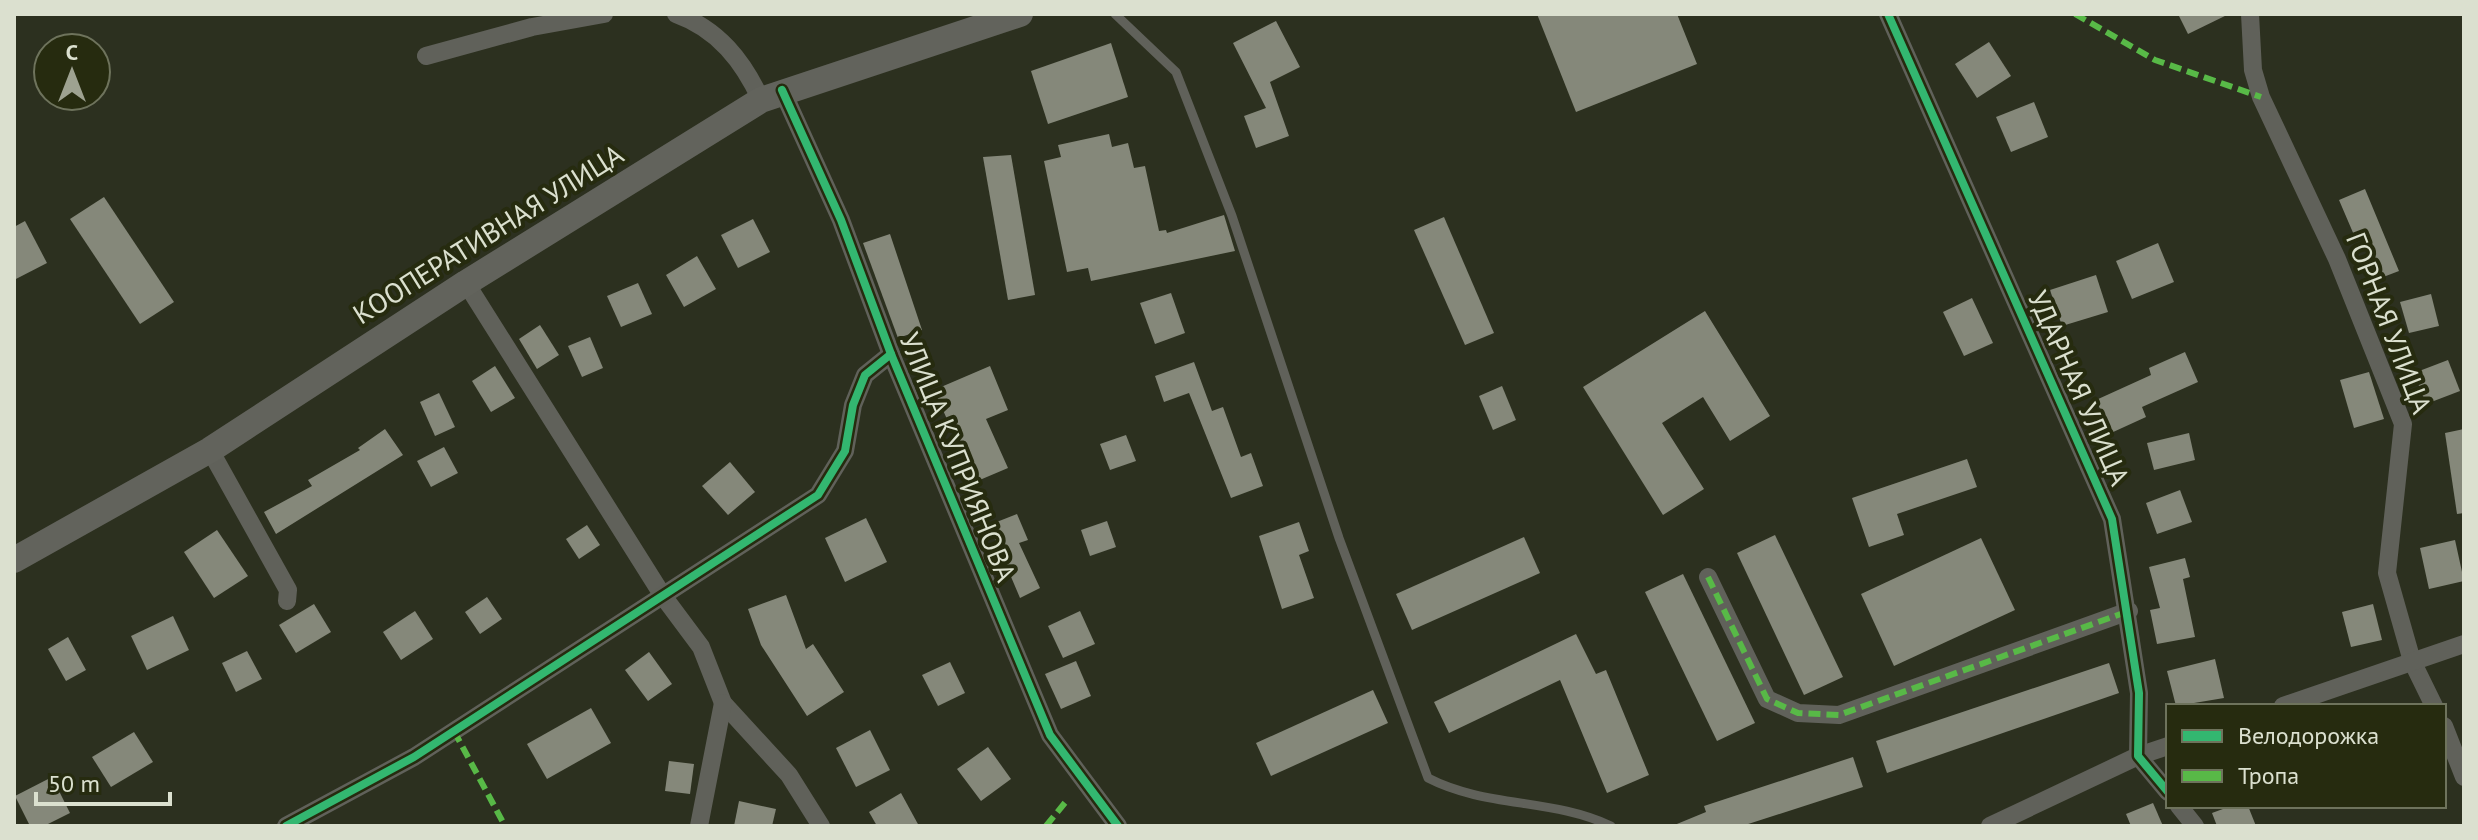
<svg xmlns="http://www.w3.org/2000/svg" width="2478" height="840" font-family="'PT Sans',sans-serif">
	<rect width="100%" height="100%" fill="#2c301f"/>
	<g fill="#85887a">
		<polygon points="1537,14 1677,14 1697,64 1576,112"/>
		<polygon points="2178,14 2229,14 2188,34"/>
		<polygon points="1276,21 1300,67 1270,82 1289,136 1256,148 1244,116 1266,108 1233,43"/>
		<polygon points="1989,42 2011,76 1977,98 1955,64"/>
		<polygon points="1111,43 1128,97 1048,124 1031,71"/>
		<polygon points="2034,102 2048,137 2011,152 1996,117"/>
		<polygon points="1109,134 1112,147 1128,143 1134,168 1145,166 1159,231 1166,230 1167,233 1224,215 1235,251 1091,281 1088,268 1067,272 1044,161 1061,157 1058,145"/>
		<polygon points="1011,155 1035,295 1008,300 983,157"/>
		<polygon points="2365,189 2399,271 2378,279 2360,233 2354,235 2339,200"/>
		<polygon points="104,197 174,302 140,324 70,219"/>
		<polygon points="1444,217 1494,333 1465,345 1414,230"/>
		<polygon points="753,219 770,252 738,268 721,235"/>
		<polygon points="25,221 47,263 14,280 14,227"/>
		<polygon points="890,234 922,330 898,338 863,243"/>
		<polygon points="2158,243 2174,282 2132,299 2116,261"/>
		<polygon points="697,256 716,289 684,307 666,275"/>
		<polygon points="2096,275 2108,312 2062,326 2050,290"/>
		<polygon points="638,283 652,314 621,327 607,296"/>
		<polygon points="1171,293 1185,333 1155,344 1140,303"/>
		<polygon points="2431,294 2439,326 2409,333 2400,302"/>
		<polygon points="1972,298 1993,343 1964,356 1943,312"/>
		<polygon points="1705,311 1770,416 1730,441 1703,397 1662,423 1704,489 1663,515 1583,387"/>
		<polygon points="540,325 559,355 537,369 519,339"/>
		<polygon points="590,337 603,368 582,377 568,346"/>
		<polygon points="2185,352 2198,382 2142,407 2146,417 2111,433 2096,400 2151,375 2149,368"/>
		<polygon points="2448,360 2460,391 2426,404 2414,373"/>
		<polygon points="1194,362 1212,411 1223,407 1241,457 1251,453 1263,486 1231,498 1189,393 1164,402 1155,376"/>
		<polygon points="495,366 515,398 491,412 472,381"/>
		<polygon points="990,366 1008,410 986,419 1008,468 975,482 934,390"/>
		<polygon points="2369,372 2384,419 2354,428 2340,380"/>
		<polygon points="1502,386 1516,420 1493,430 1479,396"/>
		<polygon points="439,393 455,427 435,436 420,402"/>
		<polygon points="385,429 403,455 276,534 264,512 312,486 308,480 360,450 358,448"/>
		<polygon points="2464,429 2464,513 2457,514 2445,433"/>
		<polygon points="2189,433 2195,460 2154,470 2147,443"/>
		<polygon points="1126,435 1136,461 1110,470 1100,444"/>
		<polygon points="444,447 458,473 431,487 417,461"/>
		<polygon points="1967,459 1977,487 1897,514 1904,535 1869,547 1852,498"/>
		<polygon points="730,462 755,492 728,515 702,486"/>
		<polygon points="2180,490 2192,522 2157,534 2146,503"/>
		<polygon points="1017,514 1028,540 1019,543 1040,588 1020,598 989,525"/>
		<polygon points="866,518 887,562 845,582 825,538"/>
		<polygon points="1107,521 1116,547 1090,556 1081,530"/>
		<polygon points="1299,522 1309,551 1299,555 1314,598 1282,609 1259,536"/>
		<polygon points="587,525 600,545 579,559 566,539"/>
		<polygon points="217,530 248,576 214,598 184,552"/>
		<polygon points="1775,535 1843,677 1804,695 1737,553"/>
		<polygon points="1524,537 1540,573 1412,630 1396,594"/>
		<polygon points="1981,538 2015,610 1894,666 1861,594"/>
		<polygon points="2455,540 2464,581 2429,589 2420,548"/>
		<polygon points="2185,558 2190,577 2183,579 2195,637 2157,644 2150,610 2160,608 2149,567"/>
		<polygon points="1683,574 1755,723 1717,741 1645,592"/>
		<polygon points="786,595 806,649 813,644 844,692 807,716 761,645 748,609"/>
		<polygon points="487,597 502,619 480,634 465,612"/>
		<polygon points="314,604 331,632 296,653 279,625"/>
		<polygon points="2373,604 2382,640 2351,647 2342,612"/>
		<polygon points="415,611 433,639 401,660 383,632"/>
		<polygon points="1080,611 1095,644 1063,658 1048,626"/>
		<polygon points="173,616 189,650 147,670 131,636"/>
		<polygon points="1576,634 1596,674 1606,670 1649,775 1607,793 1560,680 1449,733 1434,702"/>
		<polygon points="68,637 86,670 66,681 48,649"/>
		<polygon points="247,651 262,679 236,692 222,663"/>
		<polygon points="649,652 672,684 648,701 625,670"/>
		<polygon points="2215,659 2224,698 2176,706 2167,671"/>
		<polygon points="1076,661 1091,696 1061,709 1045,674"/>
		<polygon points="950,662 965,693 938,706 922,675"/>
		<polygon points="2109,663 2119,693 1887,773 1876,741"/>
		<polygon points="1373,690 1388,723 1271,776 1256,743"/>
		<polygon points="591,708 611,743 547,779 527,744"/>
		<polygon points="870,730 890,770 856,787 836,748"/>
		<polygon points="134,732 153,762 111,787 92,757"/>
		<polygon points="988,747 1011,779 981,801 957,769"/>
		<polygon points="1853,757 1863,787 1742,826 1672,826 1706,812 1704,806"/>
		<polygon points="669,761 694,764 690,794 665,791"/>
		<polygon points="52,777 70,813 44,826 30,826 15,796"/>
		<polygon points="901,793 919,826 877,826 869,812"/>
		<polygon points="739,801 776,809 772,826 734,826"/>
		<polygon points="2153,803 2163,826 2131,826 2126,814"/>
		<polygon points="2231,806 2248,806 2256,826 2217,826 2212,813"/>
	</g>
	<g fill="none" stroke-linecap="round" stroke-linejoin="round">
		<path stroke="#60615a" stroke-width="9" d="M1115 14 1176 72 1232 216 1339 538 1428 778C1486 808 1552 798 1611 826"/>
		<g stroke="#60615a" stroke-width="18">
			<path d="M676 14C718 29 743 61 761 100"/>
			<polyline points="1888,14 2112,519 2139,693 2138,756 2168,792"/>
			<polyline points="2250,14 2253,70 2261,97 2337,259 2403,424 2387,573 2412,661 2434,706"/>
			<polyline points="426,56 532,27 604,14"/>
			<polyline points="782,90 841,220 891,354 1050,735 1118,826"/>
			<polyline points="466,283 663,596 701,647 723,703 789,775 821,826"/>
			<polyline points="210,450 288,590 287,601"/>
			<polyline points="1708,577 1767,699 1798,713 1839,715 2129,611"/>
			<polyline points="2283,706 2464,644"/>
			<polyline points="2444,726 2464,777"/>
			<polyline points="2179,806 2195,826"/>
			<polyline points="286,826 414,757 818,495 845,451 853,405 865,375 891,354"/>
			<polyline points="699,826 723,703"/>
			<polyline points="1990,826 2138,756 2168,746"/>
		</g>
		<polyline stroke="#62635c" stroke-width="26" points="14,560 210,450 466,283 761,100 1020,14"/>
		<g stroke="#58b947" stroke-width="6" stroke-dasharray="12 6" stroke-linecap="butt">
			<polyline points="2075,14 2155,60 2261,97"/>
			<polyline points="1708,577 1767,699 1798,713 1839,715 2129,611"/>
			<polyline points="454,731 505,826"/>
			<polyline points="1046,826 1068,799"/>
		</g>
		<defs>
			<g id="cycleway">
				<polyline points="1888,14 2112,519 2139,693 2138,756 2168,792"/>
				<polyline points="782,90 841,220 891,354 1050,735 1118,826"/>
				<polyline points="286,826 414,757 818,495 845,451 853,405 865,375 891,354"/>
			</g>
		</defs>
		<use href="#cycleway" stroke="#262b0f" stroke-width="13"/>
		<use href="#cycleway" stroke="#33b770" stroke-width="8"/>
	</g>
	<g text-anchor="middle" stroke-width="8" stroke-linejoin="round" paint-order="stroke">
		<g font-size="28" fill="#dbe0cf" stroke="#262b0f">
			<text transform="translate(488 234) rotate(-32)" y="10">КООПЕРАТИВНАЯ УЛИЦА</text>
			<text transform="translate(2389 323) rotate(69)" y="10">ГОРНАЯ УЛИЦА</text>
			<text transform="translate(2079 388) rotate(66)" y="10">УДАРНАЯ УЛИЦА</text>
			<text transform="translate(958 457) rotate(68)" y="10">УЛИЦА КУПРИЯНОВА</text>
		</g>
	</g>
	<rect width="2478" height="840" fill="none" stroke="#dbe0cf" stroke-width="32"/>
	<rect x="2166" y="704" width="280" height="104" fill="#262b0f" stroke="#6e735c" stroke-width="2"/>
	<rect x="2182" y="730" width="40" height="12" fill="#33b770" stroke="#6e735c" stroke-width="2"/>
	<text x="2238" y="744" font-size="24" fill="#dbe0cf">Велодорожка</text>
	<rect x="2182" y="770" width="40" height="12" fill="#58b947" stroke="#6e735c" stroke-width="2"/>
	<text x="2238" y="784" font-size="24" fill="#dbe0cf">Тропа</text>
	<g transform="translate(72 72)"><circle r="38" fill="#262b0f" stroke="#6e735c" stroke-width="2"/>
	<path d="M0-6L14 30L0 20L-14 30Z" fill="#9ea291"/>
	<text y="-12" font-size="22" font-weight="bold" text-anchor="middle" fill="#dbe0cf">С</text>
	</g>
	<path d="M36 792v12h134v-12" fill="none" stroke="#dbe0cf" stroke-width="4"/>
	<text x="48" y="792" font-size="24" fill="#dbe0cf" stroke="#262b0f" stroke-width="6" paint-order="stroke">50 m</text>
</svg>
